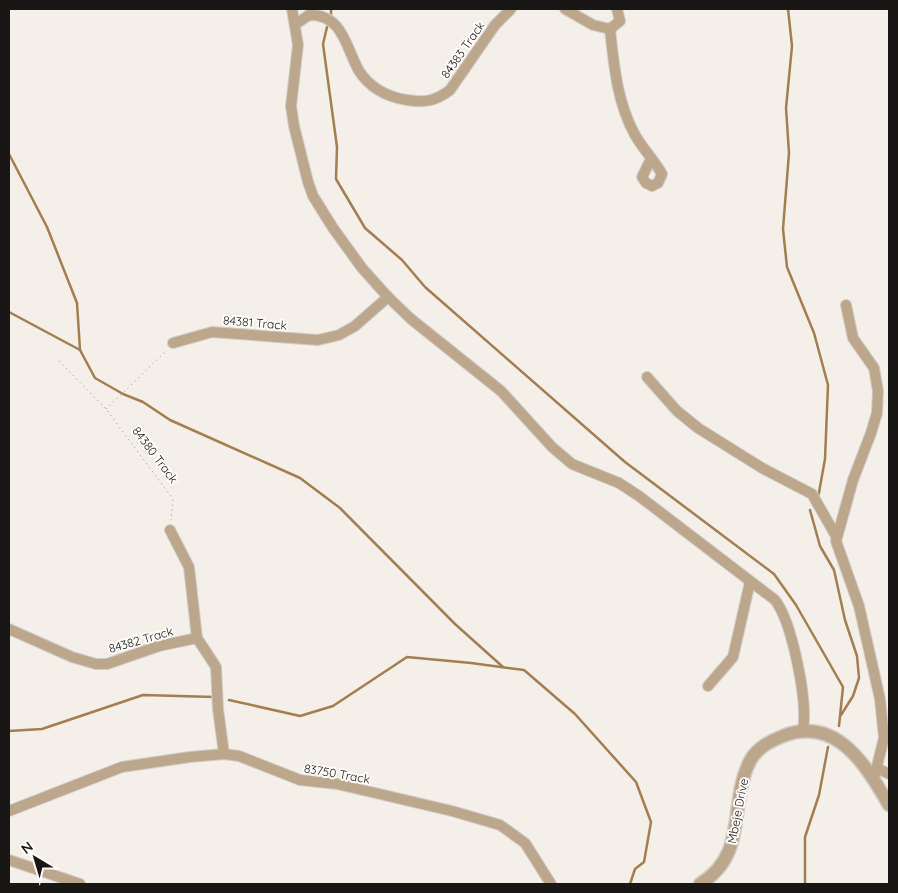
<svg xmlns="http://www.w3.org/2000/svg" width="898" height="893" font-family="Quicksand,sans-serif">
	<rect width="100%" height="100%" fill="#f4efe9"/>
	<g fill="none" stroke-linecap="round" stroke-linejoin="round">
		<g stroke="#a27e50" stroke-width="2.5">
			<polyline points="788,9 792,46 786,108 789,153 783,229 787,267 814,333 828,385 825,459 818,498"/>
			<polyline points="331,17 331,9"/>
			<polyline points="327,27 323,44 337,147 336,179 365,228 402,260 425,287 625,462 774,574 796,605 843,687 839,726"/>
			<polyline points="9,154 47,227 77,303 80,350 95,378 123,394 143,402 170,420 300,478 340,508 455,624 503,667"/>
			<polyline points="9,312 80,350"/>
			<polyline points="810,510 820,546 834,570 845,620 857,656 859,678 853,696 841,715"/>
			<polyline points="229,700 300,716 333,706 407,657 471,663 524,670 575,714 636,782 651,822 644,862 635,869 630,884"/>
			<polyline points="9,731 42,729 143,695 214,697"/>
			<polyline points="805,884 805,837 819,795 828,747"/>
		</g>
		<defs>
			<g id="minor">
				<path d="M292 9 298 45 291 106 294 126 308 182 313 196 333 228 362 268 388 297 411 319 501 391 552 447 572 464 619 483 639 496 775 600C792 622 808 701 803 729"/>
				<polyline points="565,9 593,25 610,29 620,21 617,9"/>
				<path d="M296 24 309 15C343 14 346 48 359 71 370 88 388 97 407 100 424 103 436 101 450 90L495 25 511 9"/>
				<path d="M610 29C614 66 617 102 635 135 643 149 654 160 662 174L658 183 652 186 646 183 642 177 651 159"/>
				<polyline points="846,305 853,338 874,368 878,391 877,413 871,433 853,480 836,541 859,606 880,699 884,738 874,778"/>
				<polyline points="173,343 212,332 318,340 339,335 355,326 388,297"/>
				<polyline points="647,377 677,411 698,428 762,468 812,494 836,536"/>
				<polyline points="170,530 189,567 197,638 216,667 218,709 224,754"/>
				<polyline points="9,629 72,657 96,664 107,664 159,646 197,638"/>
				<polyline points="708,686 733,657 750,582"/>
				<polyline points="877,768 889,774"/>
				<polyline points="9,811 122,767 190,757 224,754 239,756 300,780 337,784 452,811 500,825 525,843 551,884"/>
				<polyline points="9,860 80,884"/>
			</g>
			<path id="tertiary" d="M700 884C749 854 728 804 750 761 756 749 770 741 783 736 836 715 866 765 889 805"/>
		</defs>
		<use href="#minor" stroke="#d1ccc7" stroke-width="12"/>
		<use href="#tertiary" stroke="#d1ccc7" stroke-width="15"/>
		<g stroke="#8b8783" stroke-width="1" stroke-dasharray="1 4" stroke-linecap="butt">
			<polyline points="59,361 106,409 173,499 171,520"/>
			<polyline points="106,409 166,351"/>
		</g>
		<use href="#minor" stroke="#bda78c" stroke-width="10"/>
		<use href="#tertiary" stroke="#bda78c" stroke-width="12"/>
	</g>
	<g text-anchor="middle" stroke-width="4" stroke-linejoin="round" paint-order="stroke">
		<g font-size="12" fill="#191715" stroke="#fffdfa">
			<text transform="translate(463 50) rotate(-55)" y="4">84383 Track</text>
			<text transform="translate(255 323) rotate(5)" y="4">84381 Track</text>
			<text transform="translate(155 455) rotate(53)" y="4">84380 Track</text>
			<text transform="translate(141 640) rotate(-16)" y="4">84382 Track</text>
			<text transform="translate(337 774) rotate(10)" y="4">83750 Track</text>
			<text transform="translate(738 811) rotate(-79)" y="4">Mbeje Drive</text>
		</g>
	</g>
	<rect width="898" height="893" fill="none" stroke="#191715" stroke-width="20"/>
	<g transform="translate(35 858) rotate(322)" stroke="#fffdfa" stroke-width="4" paint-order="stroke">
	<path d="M0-4L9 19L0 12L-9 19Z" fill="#191715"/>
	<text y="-8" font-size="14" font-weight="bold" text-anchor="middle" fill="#191715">N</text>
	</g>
</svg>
